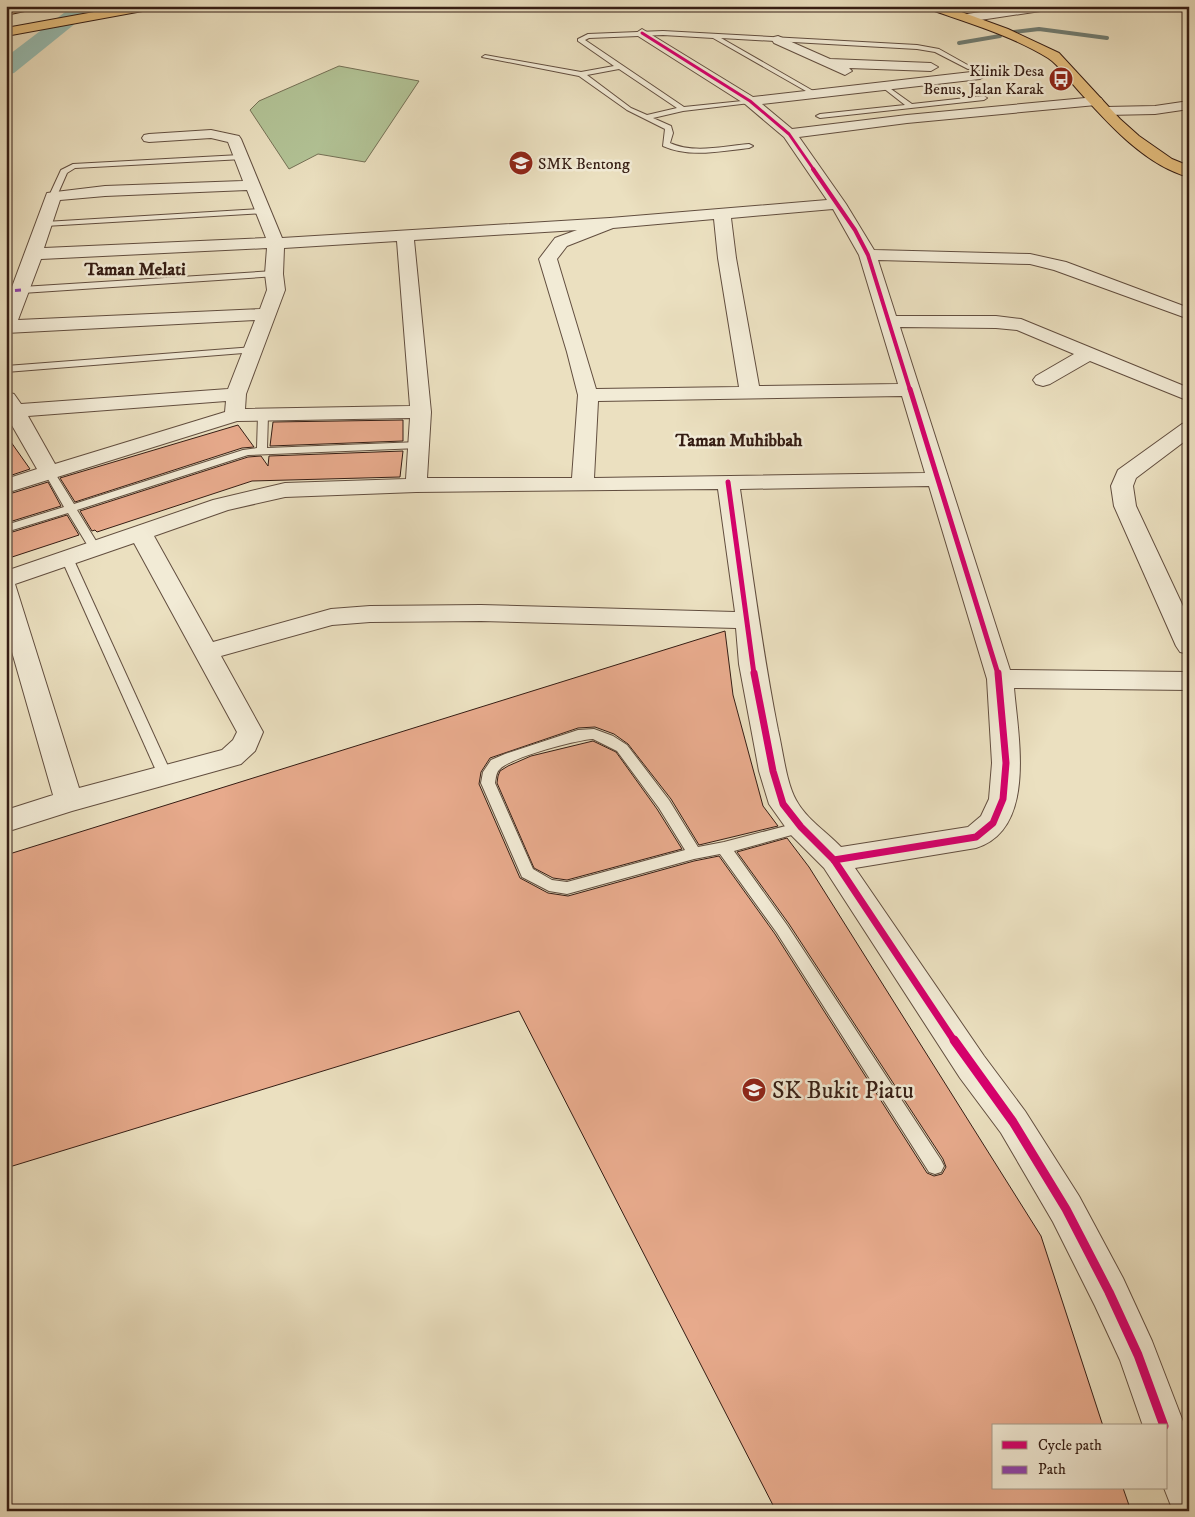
<svg xmlns="http://www.w3.org/2000/svg" width="1195" height="1517" font-family="'IM FELL DW Pica',serif">
	<rect width="100%" height="100%" fill="#ebe0c0"/>
	<filter id="stains"><feTurbulence type="fractalNoise" baseFrequency=".004" numOctaves="4"/><feColorMatrix values="0 0 0 0 .2 0 0 0 0 .09 0 0 0 0 .02 0 0 0 .5 -.17"/></filter>
	<radialGradient id="worn" r=".72"><stop offset=".6" stop-color="#630" stop-opacity="0"/><stop offset="1" stop-color="#630" stop-opacity=".3"/></radialGradient>
	<polygon fill="#b2c396" stroke="#747055" points="339,66 419,81 365,162 318,154 289,169 250,110 259,101"/>
	<g fill="none" stroke-linecap="round" stroke-linejoin="round">
		<g stroke="#707d73" stroke-width="4">
			<polyline points="1014,32 1039,29 1107,38"/>
			<polyline points="959,43 1000,36"/>
		</g>
		<polygon fill="#98bdb2" fill-rule="evenodd" points="73,6 97,6 14,73 6,75 6,57"/>
	</g>
	<g fill="#e7aa8c" stroke="#351d14">
		<polygon points="403,420 403,441 270,446 273,422"/>
		<polygon points="238,425 254,447 242,448 75,502 60,478"/>
		<polygon points="6,435 30,469 6,477"/>
		<polygon points="403,451 400,477 252,481 97,532 95,530 92,531 80,511 248,457 261,456 268,466 269,456"/>
		<polygon points="48,482 61,506 6,523 6,495"/>
		<polygon points="67,515 79,535 6,559 6,534"/>
		<polygon points="725,631 733,695 763,806 778,826 699,845 671,799 628,744 614,734 595,727 578,728 490,758 481,772 479,784 520,878 548,893 568,896 694,861 719,856 775,934 927,1173 934,1176 942,1174 946,1167 943,1159 789,924 737,852 787,838 809,867 1041,1236 1103,1426 994,1426 994,1488 1123,1488 1131,1511 776,1511 519,1011 6,1168 6,855"/>
		<polygon points="593,741 616,752 657,809 682,849 567,880 553,878 534,868 497,783 498,776 500,771 508,766 531,756"/>
	</g>
	<g fill="none" stroke-linecap="round" stroke-linejoin="round">
		<defs>
			<g id="service">
				<path d="M663 31 917 45 939 49 973 68 968 69 935 52 917 49 721 38 815 92V94L813 95 713 38 663 35 589 38 585 40 684 107 752 100 753 101 750 103 683 111 653 118 671 126 673 133 670 143C694 154 724 146 749 144L753 146 749 148C721 151 690 158 663 146L665 129 627 110 579 76 482 57 485 55 581 72 614 66 578 41V39L588 34ZM619 69 677 108 647 115 631 108 587 75Z"/>
				<polygon points="884,84 912,104 984,96 987,98 984,100 820,118 816,116 820,114 905,105 882,87 881,86"/>
				<polygon points="240,155 244,157 243,159 75,168 67,173 56,198 49,196 61,170 73,164"/>
				<polygon points="262,209 266,211 265,213 45,226 41,224 45,222"/>
				<polygon points="274,271 278,274 277,276 22,293 18,290 22,287"/>
				<polygon points="254,347 257,348 257,352 6,372 6,366"/>
				<polygon points="263,412 268,415 267,448 419,442 424,445 419,448 248,455 77,510 101,549 95,553 91,551 68,513 6,532 6,525 64,507 44,472 45,470 53,470 74,504 243,450 257,448 258,415"/>
				<polygon points="67,554 73,558 172,775 170,779 160,779 158,775 61,558"/>
				<path d="M594 729 613 736 627 745 669 800 698 847 724 842 801 822 806 823 808 827 806 831 734 851 787 925 941 1160 944 1166 941 1172 935 1174 929 1172 777 933 720 854 694 859 567 894 549 891 522 877 481 783 483 772 491 760 505 754 578 730ZM593 739 617 751 659 808 685 850 567 882 552 880 533 869 495 783C496 778 496 772 500 769 512 757 576 740 593 739Z"/>
			</g>
			<g id="minor">
				<polygon points="1021,6 1053,6 1047,10 967,22 961,18 967,14"/>
				<path d="M642 29 753 97 980 71 987 75 980 79 762 104 792 129 907 115 1096 97 1101 98 1103 101 1101 104 1096 105 907 123 799 137 846 204 874 250 1030 254 1066 262 1189 308V319L1054 270 1030 264 878 260 896 316H996L1021 319 1189 388V401L1090 361 1050 384 1043 386 1036 384 1033 380 1036 376 1074 354 1017 330 996 328 900 327 1010 670 1189 672V690L1014 688C1018 736 1037 829 976 848L855 868 984 1056 1025 1111 1079 1196 1123 1278 1152 1341 1189 1437V1511H1173L1164 1488H1166V1426H1143L1120 1360 1095 1306 1053 1222 1001 1133 960 1078 824 868 791 835 769 804 759 771 739 664 736 628 481 621 370 622 332 625 221 656 263 732 255 751 241 764 72 811 6 832V810L53 795 6 631V571L213 500 285 483 406 479 410 418 237 421 6 493V479L37 469 6 415V392L14 394 21 404 228 389 255 320 6 333V303L47 193 105 186 243 181 228 142 211 138 149 142 144 141 142 138 144 135 149 134 211 130 239 136 241 139 282 238 610 218 827 200 784 137 745 104 638 36 636 33ZM247 190 266 238 44 248 60 200 105 196ZM833 209 859 255 898 384 759 386 736 258 731 218ZM714 219 718 258 739 387 596 389 557 259 567 246 613 228ZM577 230 555 238 539 259 567 352 578 395 572 478H427L431 412 414 240ZM397 241 410 406 245 409 246 394 285 290 283 274 284 248ZM267 248 265 274 267 290 260 309 18 320 41 259ZM902 396 925 473 594 478 598 401ZM226 401 225 412 55 464 28 416ZM929 486 987 679 992 763 989 799 981 816 968 827 841 847C827 832 806 819 796 800 786 782 783 751 778 730 762 650 752 569 740 489ZM718 489 735 612 481 605 370 606 331 609 213 642 154 536 228 510 285 497 416 492ZM134 543 237 732 233 740 222 750 79 788 15 584Z"/>
				<polygon points="778,36 830,59 931,63 938,67 931,71 849,68 852,71 845,75 774,43 772,40 774,37"/>
				<polygon points="1189,101 1189,109 1155,114 1106,115 1101,114 1099,111 1101,108 1106,107 1155,106"/>
				<polygon points="1189,422 1189,438 1136,478 1133,486 1136,506 1189,619 1189,654 1180,652 1176,646 1114,506 1111,486 1118,470 1182,424"/>
			</g>
			<path id="primary" d="M927 6H945L1008 29 1059 53 1120 119 1139 136 1172 159 1189 166V177C1144 165 1106 121 1077 89 1068 79 1059 65 1048 58 1013 36 968 23 929 9Z"/>
			<g id="trunk">
				<polygon points="11,6 36,6 34,9 6,15 6,7"/>
				<polygon points="127,6 154,6 148,10 6,36 6,28"/>
			</g>
		</defs>
		<use href="#service" stroke="#624e3f" stroke-width="2"/>
		<use href="#minor" stroke="#624e3f" stroke-width="2"/>
		<use href="#primary" stroke="#351d14" stroke-width="2"/>
		<use href="#trunk" stroke="#351d14" stroke-width="2"/>
		<use href="#service" fill="#f2ebd6" fill-rule="evenodd"/>
		<use href="#minor" fill="#f2ebd6" fill-rule="evenodd"/>
		<use href="#primary" fill="#e6c080" fill-rule="evenodd"/>
		<use href="#trunk" fill="#e6c080" fill-rule="evenodd"/>
		<polyline stroke="#8e44ad" stroke-width="3" stroke-dasharray="6 3" stroke-linecap="butt" points="6,291 22,290"/>
		<defs>
			<polyline id="cycleway-far4" points="642,33 750,101 789,134 814,170"/>
			<polyline id="cycleway-far3" points="813,169 855,230 868,255 910,390"/>
			<g id="cycleway-far2">
				<polyline points="910,389 998,674"/>
				<polyline points="728,482 754,674"/>
			</g>
			<g id="cycleway-far1">
				<polyline points="754,673 773,771 783,804 801,827 834,860 955,1042"/>
				<polyline points="834,860 976,837 993,823 1003,799 1006,763 998,673"/>
			</g>
			<polyline id="cycleway" points="954,1040 1013,1122 1066,1209 1109,1292 1138,1355 1164,1426"/>
		</defs>
		<use href="#cycleway-far4" stroke="#f2ebd6" stroke-width="4.5"/>
		<use href="#cycleway-far3" stroke="#f2ebd6" stroke-width="5.5"/>
		<use href="#cycleway-far2" stroke="#f2ebd6" stroke-width="8"/>
		<use href="#cycleway-far1" stroke="#f2ebd6" stroke-width="10"/>
		<use href="#cycleway" stroke="#f2ebd6" stroke-width="12"/>
		<use href="#cycleway-far4" stroke="#d6006c" stroke-width="3"/>
		<use href="#cycleway-far3" stroke="#d6006c" stroke-width="4"/>
		<use href="#cycleway-far2" stroke="#d6006c" stroke-width="5"/>
		<use href="#cycleway-far1" stroke="#d6006c" stroke-width="7"/>
		<use href="#cycleway" stroke="#d6006c" stroke-width="9"/>
	</g>
	<defs>
		<symbol id="bus-disc" viewBox="-11 -11 22 22"><circle r="9.5" fill="#8f2418" stroke="#f2ebd6"/><path d="M-5-6H5V4H4V6H2V4H-2V6H-4V4H-5ZM-3.5-4V0h7V-4ZM-3.5 1.2v1.5H-2V1.2ZM2 1.2v1.5H3.5V1.2Z" fill="#fff"/></symbol>
		<symbol id="school-disc" viewBox="-11 -11 22 22"><circle r="9.5" fill="#8f2418" stroke="#f2ebd6"/><path d="M0-5L7-2L0 1L-7-2ZM-4 1L0 2.5L4 1V4Q0 6-4 4Z" fill="#fff"/></symbol>
	</defs>
	<g fill-rule="evenodd">
		<use href="#bus-disc" x="1047" y="65" width="28" height="28"/>
		<use href="#school-disc" x="507" y="149" width="28" height="28"/>
		<use href="#school-disc" x="740" y="1076" width="28" height="28"/>
	</g>
	<g text-anchor="middle" stroke-width="5" stroke-linejoin="round" paint-order="stroke">
		<g font-size="16" fill="#351d14" stroke="#f2ebd6" text-anchor="end">
			<text x="1044" y="76">Klinik Desa<tspan x="1044" dy="18">Benus, Jalan Karak</tspan></text>
			<text x="538" y="169" text-anchor="start">SMK Bentong</text>
		</g>
		<g font-size="18" font-weight="bold" fill="#351d14" stroke="#f2ebd6">
			<text x="135" y="275">Taman Melati</text>
			<text x="739" y="446">Taman Muhibbah</text>
		</g>
		<g font-size="24" fill="#351d14" stroke="#f2ebd6" text-anchor="start">
			<text x="772" y="1098">SK Bukit Piatu</text>
		</g>
	</g>
	<rect width="1195" height="1517" fill="none" stroke="#ebe0c0" stroke-width="25"/>
	<rect x="8" y="8" width="1180" height="1502" fill="none" stroke="#351d14" stroke-width="2.5"/>
	<rect x="12" y="12" width="1170" height="1492" fill="none" stroke="#351d14"/>
	<rect x="992" y="1424" width="175" height="65" fill="#f2ebd6" stroke="#a69988"/>
	<rect x="1002" y="1441" width="25" height="8" fill="#d6006c" stroke="#a69988"/>
	<text x="1038" y="1450" font-size="15" fill="#351d14">Cycle path</text>
	<rect x="1002" y="1466" width="25" height="8" fill="#8e44ad" stroke="#a69988"/>
	<text x="1038" y="1474" font-size="15" fill="#351d14">Path</text>
	<rect width="100%" height="100%" filter="url(#stains)"/>
	<rect width="100%" height="100%" fill="url(#worn)"/>
</svg>
